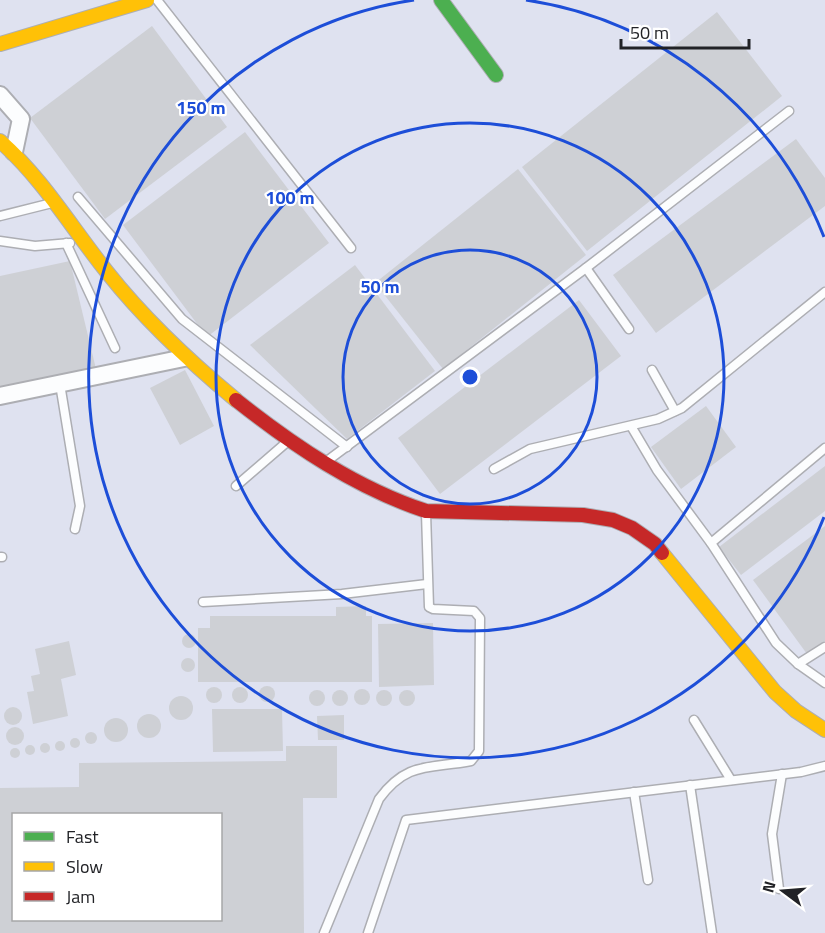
<svg xmlns="http://www.w3.org/2000/svg" width="825" height="933" font-family="'Titillium Web',sans-serif">
	<rect width="100%" height="100%" fill="#eeeff6"/>
	<path fill="#dfe2f0" fill-rule="evenodd" d="M0 0H825V933H0ZM14 814H220V920H14Z"/>
	<g fill="#ced0d5" fill-rule="evenodd">
		<polygon points="717,12 782,96 587,251 522,167"/>
		<polygon points="152,26 227,127 105,219 30,118"/>
		<polygon points="245,132 329,243 207,337 123,225"/>
		<polygon points="796,139 825,178 825,206 656,333 613,275"/>
		<polygon points="518,169 586,255 443,369 375,283"/>
		<polygon points="70,261 96,369 0,390 0,276"/>
		<polygon points="355,265 435,371 347,439 250,345"/>
		<polygon points="579,300 621,356 440,494 398,438"/>
		<polygon points="185,370 214,426 180,445 150,388"/>
		<polygon points="706,406 736,447 681,489 651,447"/>
		<polygon points="825,466 825,511 741,575 719,547"/>
		<polygon points="825,526 825,641 807,654 753,580"/>
		<polygon points="366,606 366,616 372,616 372,682 198,682 198,628 210,628 210,616 336,616 336,607"/>
		<polygon points="433,623 434,685 379,687 378,624"/>
		<circle cx="189" cy="641" r="7"/>
		<polygon points="69,641 76,675 61,679 68,716 33,724 27,692 34,691 31,676 40,674 35,649"/>
		<circle cx="188" cy="665" r="7"/>
		<circle cx="267" cy="694" r="8"/>
		<circle cx="214" cy="695" r="8"/>
		<circle cx="240" cy="695" r="8"/>
		<circle cx="362" cy="697" r="8"/>
		<circle cx="340" cy="698" r="8"/>
		<circle cx="407" cy="698" r="8"/>
		<circle cx="317" cy="698" r="8"/>
		<circle cx="384" cy="698" r="8"/>
		<circle cx="181" cy="708" r="12"/>
		<circle cx="13" cy="716" r="9"/>
		<polygon points="212,709 282,709 283,751 213,752"/>
		<circle cx="149" cy="726" r="12"/>
		<polygon points="344,715 344,740 318,740 317,716"/>
		<circle cx="116" cy="730" r="12"/>
		<circle cx="15" cy="736" r="9"/>
		<circle cx="91" cy="738" r="6"/>
		<circle cx="75" cy="743" r="5"/>
		<circle cx="60" cy="746" r="5"/>
		<circle cx="45" cy="748" r="5"/>
		<circle cx="30" cy="750" r="5"/>
		<path d="M286 746H337V798H303L304 933H0V788L79 787V763L286 761ZM14 814H220V920H14Z"/>
		<circle cx="15" cy="753" r="5"/>
	</g>
	<g fill="none" stroke-linecap="round" stroke-linejoin="round">
		<defs>
			<g id="lane">
				<polyline points="157,0 351,248"/>
				<polyline points="78,197 182,319 347,447"/>
				<polyline points="0,216 52,203"/>
				<polyline points="0,241 35,246 70,243"/>
				<polyline points="66,243 115,348"/>
				<polyline points="586,268 629,329"/>
				<polyline points="652,370 675,411"/>
				<polyline points="60,384 80,506 75,529"/>
				<polyline points="631,426 657,470 711,543 776,643 798,664 825,683"/>
				<polyline points="327,461 586,268 789,111"/>
				<polyline points="494,469 530,449 658,419 682,408 825,292"/>
				<polyline points="236,486 287,442"/>
				<polyline points="711,543 825,448"/>
				<polyline points="0,557 2,557"/>
				<polyline points="203,602 342,594 427,584"/>
				<polyline points="798,664 825,647"/>
				<polyline points="694,720 731,780"/>
				<polyline points="690,785 712,933"/>
				<polyline points="634,792 648,880"/>
				<polyline points="779,889 772,834 782,774"/>
				<path d="M324 933 379 799C407 761 429 769 471 761L479 751 480 618 474 611 433 609 429 607 426 513"/>
				<polyline points="368,933 406,820 801,772 825,766"/>
			</g>
			<g id="street">
				<polyline points="0,95 21,119 14,152"/>
				<polyline points="0,396 184,358"/>
			</g>
			<polyline id="fast" points="441,0 496,75"/>
			<g id="slow">
				<polyline points="0,44 147,0"/>
				<path d="M0 141C43 179 71 227 107 272 145 320 189 361 236 400"/>
				<polyline points="662,553 775,692 796,711 825,730"/>
			</g>
			<path id="jam" d="M236 400C294 446 356 488 426 511L583 515 613 520 632 528 655 544 662 553"/>
		</defs>
		<use href="#lane" stroke="#adaeb3" stroke-width="11"/>
		<use href="#street" stroke="#adaeb3" stroke-width="20"/>
		<use href="#fast" stroke="#adaeb3" stroke-width="16"/>
		<use href="#slow" stroke="#adaeb3" stroke-width="16"/>
		<use href="#jam" stroke="#adaeb3" stroke-width="16"/>
		<use href="#lane" stroke="#fcfdfe" stroke-width="8"/>
		<use href="#street" stroke="#fcfdfe" stroke-width="16"/>
		<use href="#fast" stroke="#4caf50" stroke-width="14"/>
		<use href="#slow" stroke="#ffc107" stroke-width="14"/>
		<use href="#jam" stroke="#c62828" stroke-width="14"/>
	</g>
	<g fill="none" stroke="#1d4ed8" stroke-width="3">
		<circle cx="470" cy="377" r="127"/>
		<circle cx="470" cy="377" r="254"/>
		<path d="M824 517A381 381 0 1 1 414 0M526 0A381 381 0 0 1 824 237"/>
	</g>
	<circle cx="470" cy="377" r="9" fill="#1d4ed8" stroke="#fff" stroke-width="3"/>
	<g font-size="18" text-anchor="middle" font-weight="bold" fill="#1d4ed8" stroke="#fff" stroke-width="4.5" stroke-linejoin="round" paint-order="stroke">
		<text x="201" y="114">150 m</text>
		<text x="290" y="204">100 m</text>
		<text x="380" y="293">50 m</text>
	</g>
	<rect x="12" y="813" width="210" height="108" fill="#ffffff" stroke="#a6a7a8" stroke-width="1.5"/>
	<rect x="24" y="832" width="30" height="9" fill="#4caf50" stroke="#a6a7a8" stroke-width="1.5"/>
	<text x="66" y="843" font-size="18" fill="#212226">Fast</text>
	<rect x="24" y="862" width="30" height="9" fill="#ffc107" stroke="#a6a7a8" stroke-width="1.5"/>
	<text x="66" y="873" font-size="18" fill="#212226">Slow</text>
	<rect x="24" y="892" width="30" height="9" fill="#c62828" stroke="#a6a7a8" stroke-width="1.5"/>
	<text x="66" y="903" font-size="18" fill="#212226">Jam</text>
	<g transform="translate(783 891) rotate(286)" stroke="#ffffff" stroke-width="4.5" paint-order="stroke">
	<path d="M0-4.5L10 22L0 15L-10 22Z" fill="#212226"/>
	<text y="-9" font-size="16" font-weight="bold" text-anchor="middle" fill="#212226">N</text>
	</g>
	<path d="M621 39v9h128v-9" fill="none" stroke="#212226" stroke-width="3"/>
	<text x="630" y="39" font-size="18" fill="#212226" stroke="#ffffff" stroke-width="4.5" paint-order="stroke">50 m</text>
</svg>
